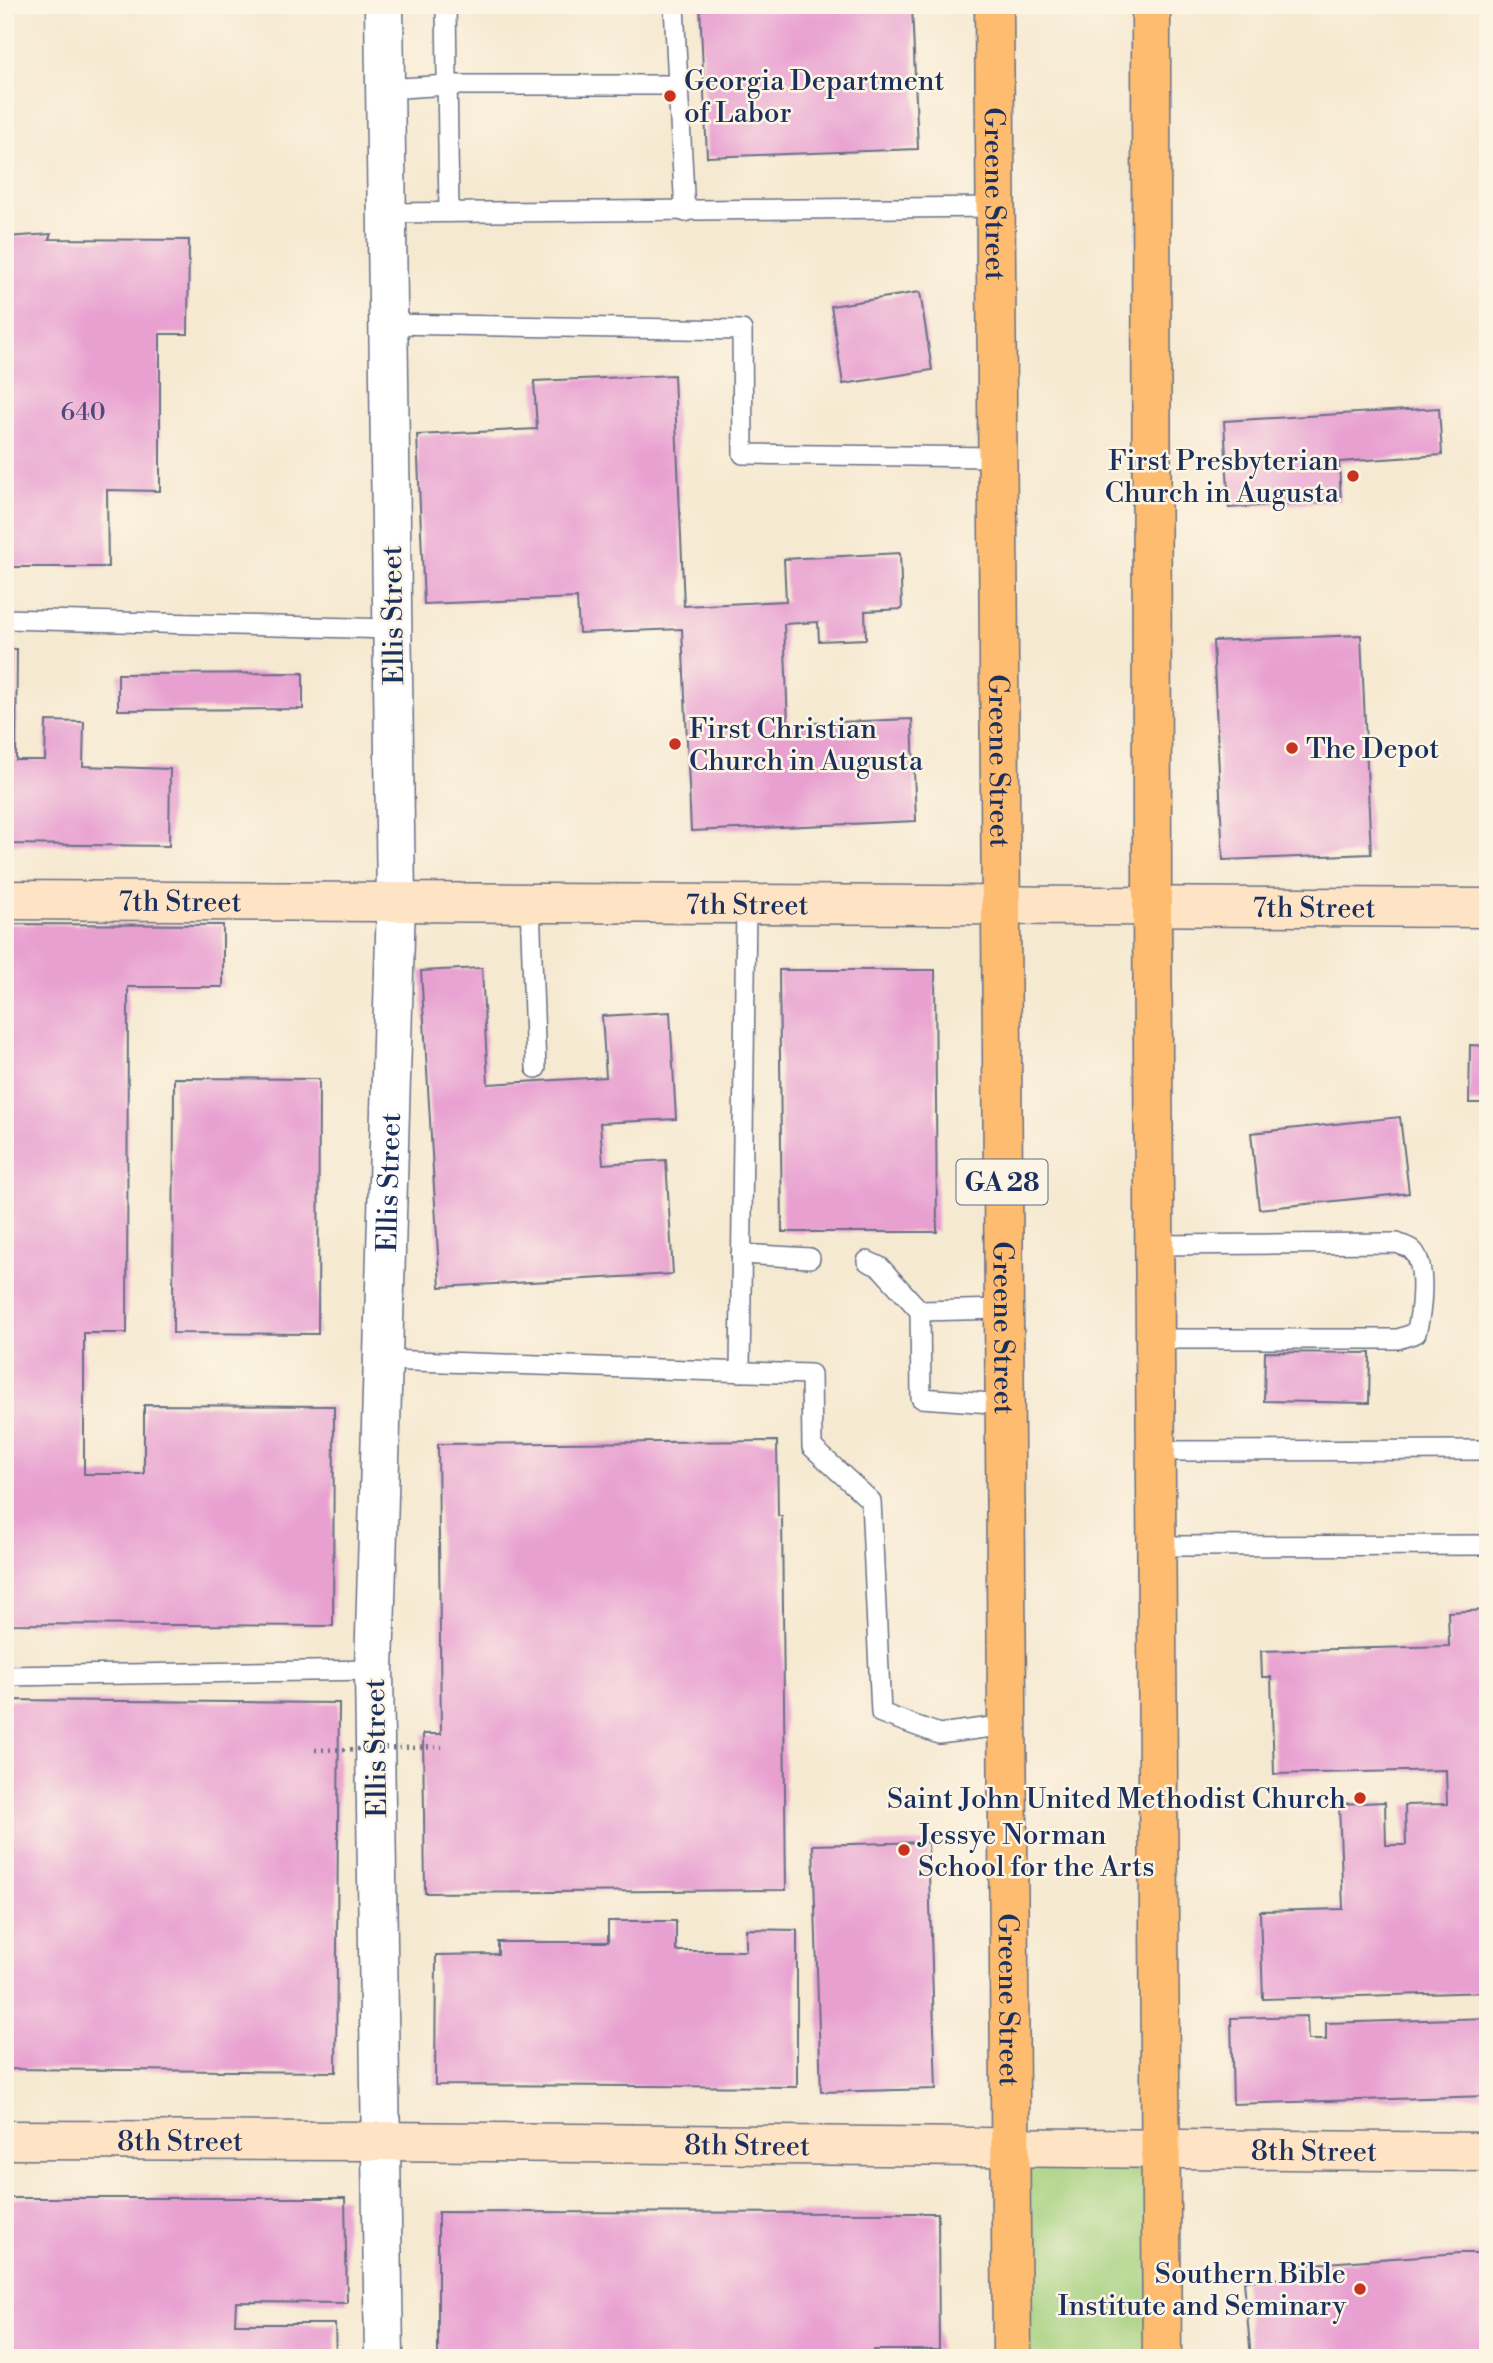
<svg xmlns="http://www.w3.org/2000/svg" width="1493" height="2363" font-family="'Libre Bodoni',serif">
	<rect width="100%" height="100%" fill="#fcf5e5"/>
	<filter id="ink" filterUnits="userSpaceOnUse"><feTurbulence type="fractalNoise" baseFrequency=".0143" numOctaves="2"/><feDisplacementMap in="SourceGraphic" scale="14" xChannelSelector="R" yChannelSelector="G"/><feConvolveMatrix kernelMatrix="1 2 1 2 8 2 1 2 1" color-interpolation-filters="sRGB"/></filter>
	<filter id="wash" filterUnits="userSpaceOnUse"><feTurbulence type="fractalNoise" baseFrequency=".00686" numOctaves="4" result="noise"/><feDisplacementMap in="SourceGraphic" scale="28" xChannelSelector="R" yChannelSelector="G"/><feGaussianBlur stdDeviation="1.57" result="paint"/><feColorMatrix in="noise" values="0 0 0 0 0 0 0 0 0 0 0 0 0 0 0 0 0 1.4 0 .05"/><feComposite in="paint" operator="in"/></filter>
	<g filter="url(#wash)">
		<rect width="100%" height="100%" fill="#f6e9d1"/>
		<polygon fill="#a3cf7c" stroke="#5f7f6d" stroke-width="2" points="1011,2146 1160,2148 1162,2358 1012,2358"/>
		<g id="blocks">
			<g fill="#e8a0d1">
				<polygon points="700,5 912,5 918,149 707,157"/>
				<polygon points="51,234 49,239 189,240 188,334 160,334 160,491 107,490 108,567 5,567 5,237"/>
				<polygon points="920,292 932,370 843,384 831,306"/>
				<polygon points="674,375 684,606 786,601 784,559 900,553 902,609 865,611 866,639 819,641 818,622 784,624 788,724 912,719 916,821 691,831 682,629 579,633 577,598 424,604 417,435 537,429 534,381"/>
				<polygon points="1439,408 1442,455 1339,462 1341,501 1229,508 1224,421"/>
				<polygon points="1483,542 1488,542 1488,634 1485,634"/>
				<polygon points="1361,635 1371,854 1223,860 1213,641"/>
				<polygon points="5,649 17,649 16,760 45,760 46,721 84,722 83,766 170,769 169,846 5,844"/>
				<polygon points="303,673 303,709 118,710 118,674"/>
				<polygon points="5,924 223,925 223,987 128,987 127,1333 84,1333 84,1474 144,1474 144,1405 334,1406 333,1626 5,1624"/>
				<polygon points="482,968 488,1084 606,1077 602,1016 670,1012 676,1119 600,1123 603,1164 666,1160 673,1274 440,1287 421,971"/>
				<polygon points="779,970 935,970 937,1232 782,1232"/>
				<polygon points="1470,1045 1488,1046 1488,1103 1469,1103"/>
				<polygon points="174,1078 319,1079 318,1334 173,1333"/>
				<polygon points="1400,1117 1409,1193 1259,1209 1251,1133"/>
				<polygon points="1265,1352 1370,1353 1369,1403 1264,1401"/>
				<polygon points="777,1441 778,1516 782,1516 786,1890 425,1893 423,1734 441,1734 438,1444"/>
				<polygon points="1488,1610 1488,1992 1263,1999 1260,1911 1343,1909 1339,1804 1385,1802 1386,1845 1406,1845 1405,1805 1447,1804 1446,1770 1274,1774 1271,1677 1262,1677 1261,1651 1449,1646 1448,1612"/>
				<polygon points="5,1700 339,1703 336,2072 5,2069"/>
				<polygon points="928,1842 936,2089 821,2092 813,1845"/>
				<polygon points="608,1921 676,1921 676,1951 746,1951 746,1929 797,1930 797,2087 435,2085 436,1955 498,1954 498,1942 608,1942"/>
				<polygon points="1307,2016 1308,2040 1326,2040 1326,2023 1488,2018 1488,2096 1233,2104 1231,2018"/>
				<polygon points="5,2198 345,2198 347,2303 236,2302 235,2324 335,2324 336,2358 5,2358"/>
				<polygon points="438,2212 938,2213 939,2350 874,2350 874,2358 438,2358"/>
				<polygon points="1460,2253 1488,2253 1488,2358 1251,2358 1244,2281 1288,2278 1287,2266"/>
			</g>
		</g>
	</g>
	<g filter="url(#ink)">
		<use href="#blocks" fill-opacity="0" stroke="#687086" stroke-width="2"/>
		<g fill="none" stroke-linecap="round" stroke-linejoin="round">
			<defs>
				<g id="lane">
					<polyline points="446,5 449,212"/>
					<polyline points="674,5 678,85"/>
					<polyline points="386,89 448,85 678,85 685,212"/>
					<polyline points="387,213 995,207"/>
					<polyline points="389,324 742,330 743,454 997,457"/>
					<polyline points="5,619 392,629"/>
					<polyline points="530,904 536,1068"/>
					<path d="M1154 1245 1397 1243C1401 1245 1409 1247 1412 1250 1428 1264 1421 1315 1416 1333L1398 1339H1155"/>
					<polyline points="741,1254 810,1258"/>
					<polyline points="867,1261 880,1267 920,1311 921,1398 1005,1404"/>
					<polyline points="920,1311 1003,1309"/>
					<polyline points="383,1360 811,1374 812,1447 871,1501 881,1713 939,1734 1007,1725"/>
					<polyline points="740,1372 746,905"/>
					<polyline points="1156,1451 1488,1450"/>
					<polyline points="1156,1546 1488,1545"/>
					<polyline points="5,1676 374,1670"/>
				</g>
				<g id="street">
					<path id="s1" d="M384 2358 374 1670 396 902 384 5"/>
				</g>
				<g id="secondary">
					<path id="s2" d="M5 900 1488 908"/>
					<path id="s3" d="M5 2140 380 2141 1488 2152"/>
				</g>
				<g id="primary">
					<path id="s4" d="M994 5 1012 2358"/>
					<polyline points="1151,5 1152,907 1162,2358"/>
				</g>
			</defs>
			<use href="#lane" stroke="#687086" stroke-width="22"/>
			<use href="#street" stroke="#687086" stroke-width="41"/>
			<use href="#secondary" stroke="#687086" stroke-width="41"/>
			<use href="#primary" stroke="#687086" stroke-width="41"/>
			<use href="#lane" stroke="#fff" stroke-width="19"/>
			<use href="#street" stroke="#fff" stroke-width="38"/>
			<use href="#secondary" stroke="#fee4c5" stroke-width="38"/>
			<use href="#primary" stroke="#fdbc6f" stroke-width="38"/>
			<polyline stroke="#687086" stroke-width="4.5" stroke-dasharray="2 5" stroke-linecap="butt" points="315,1750 442,1747"/>
		</g>
	</g>
	<g fill="#c8321e" stroke="#fcf5e5" stroke-width="2.5">
		<circle cx="670" cy="96" r="7"/>
		<circle cx="1353" cy="476" r="7"/>
		<circle cx="675" cy="744" r="7"/>
		<circle cx="1292" cy="748" r="7"/>
		<circle cx="1360" cy="1798" r="7"/>
		<circle cx="904" cy="1850" r="7"/>
		<circle cx="1360" cy="2289" r="7"/>
	</g>
	<g text-anchor="middle" stroke-width="5" stroke-linejoin="round" paint-order="stroke">
		<g font-size="24" fill="#4e4b7b">
			<text x="83" y="420">640</text>
		</g>
		<rect fill="#fcf5e5" stroke="#5e6a86" stroke-width="2" x="956.5" y="1159.5" width="91" height="45" rx="5"/>
		<g font-size="26" font-weight="bold" fill="#1b2f5e">
			<text x="1002" y="1191">GA 28</text>
		</g>
		<g font-size="28" fill="#1b2f5e" stroke="#fcf5e5" text-anchor="start">
			<text x="684" y="90">Georgia Department<tspan x="684" dy="32">of Labor</tspan></text>
			<text x="1339" y="470" text-anchor="end">First Presbyterian<tspan x="1339" dy="32">Church in Augusta</tspan></text>
			<text x="689" y="738">First Christian<tspan x="689" dy="32">Church in Augusta</tspan></text>
			<text x="1306" y="758">The Depot</text>
			<text x="1346" y="1808" text-anchor="end">Saint John United Methodist Church</text>
			<text x="918" y="1844">Jessye Norman<tspan x="918" dy="32">School for the Arts</tspan></text>
			<text x="1346" y="2283" text-anchor="end">Southern Bible<tspan x="1346" dy="32">Institute and Seminary</tspan></text>
		</g>
		<g font-size="28" fill="#1b2f5e" stroke="#fcf5e5">
			<text dy="10" stroke="none"><textPath href="#s4" startOffset="189">Greene Street</textPath></text>
			<text transform="translate(392 615) rotate(-91)" y="10">Ellis Street</text>
			<text dy="10" stroke="none"><textPath href="#s4" startOffset="756">Greene Street</textPath></text>
			<text dy="10" stroke="none"><textPath href="#s2" startOffset="175">7th Street</textPath></text>
			<text dy="10" stroke="none"><textPath href="#s2" startOffset="742">7th Street</textPath></text>
			<text dy="10" stroke="none"><textPath href="#s2" startOffset="1309">7th Street</textPath></text>
			<text dy="10" stroke="none"><textPath href="#s1" startOffset="1176">Ellis Street</textPath></text>
			<text dy="10" stroke="none"><textPath href="#s4" startOffset="1323">Greene Street</textPath></text>
			<text transform="translate(375 1748) rotate(-91)" y="10">Ellis Street</text>
			<text dy="10" stroke="none"><textPath href="#s4" startOffset="1995">Greene Street</textPath></text>
			<text dy="10" stroke="none"><textPath href="#s3" startOffset="175">8th Street</textPath></text>
			<text dy="10" stroke="none"><textPath href="#s3" startOffset="742">8th Street</textPath></text>
			<text dy="10" stroke="none"><textPath href="#s3" startOffset="1309">8th Street</textPath></text>
		</g>
	</g>
	<rect width="1493" height="2363" fill="none" stroke="#fcf5e5" stroke-width="28"/>
</svg>
